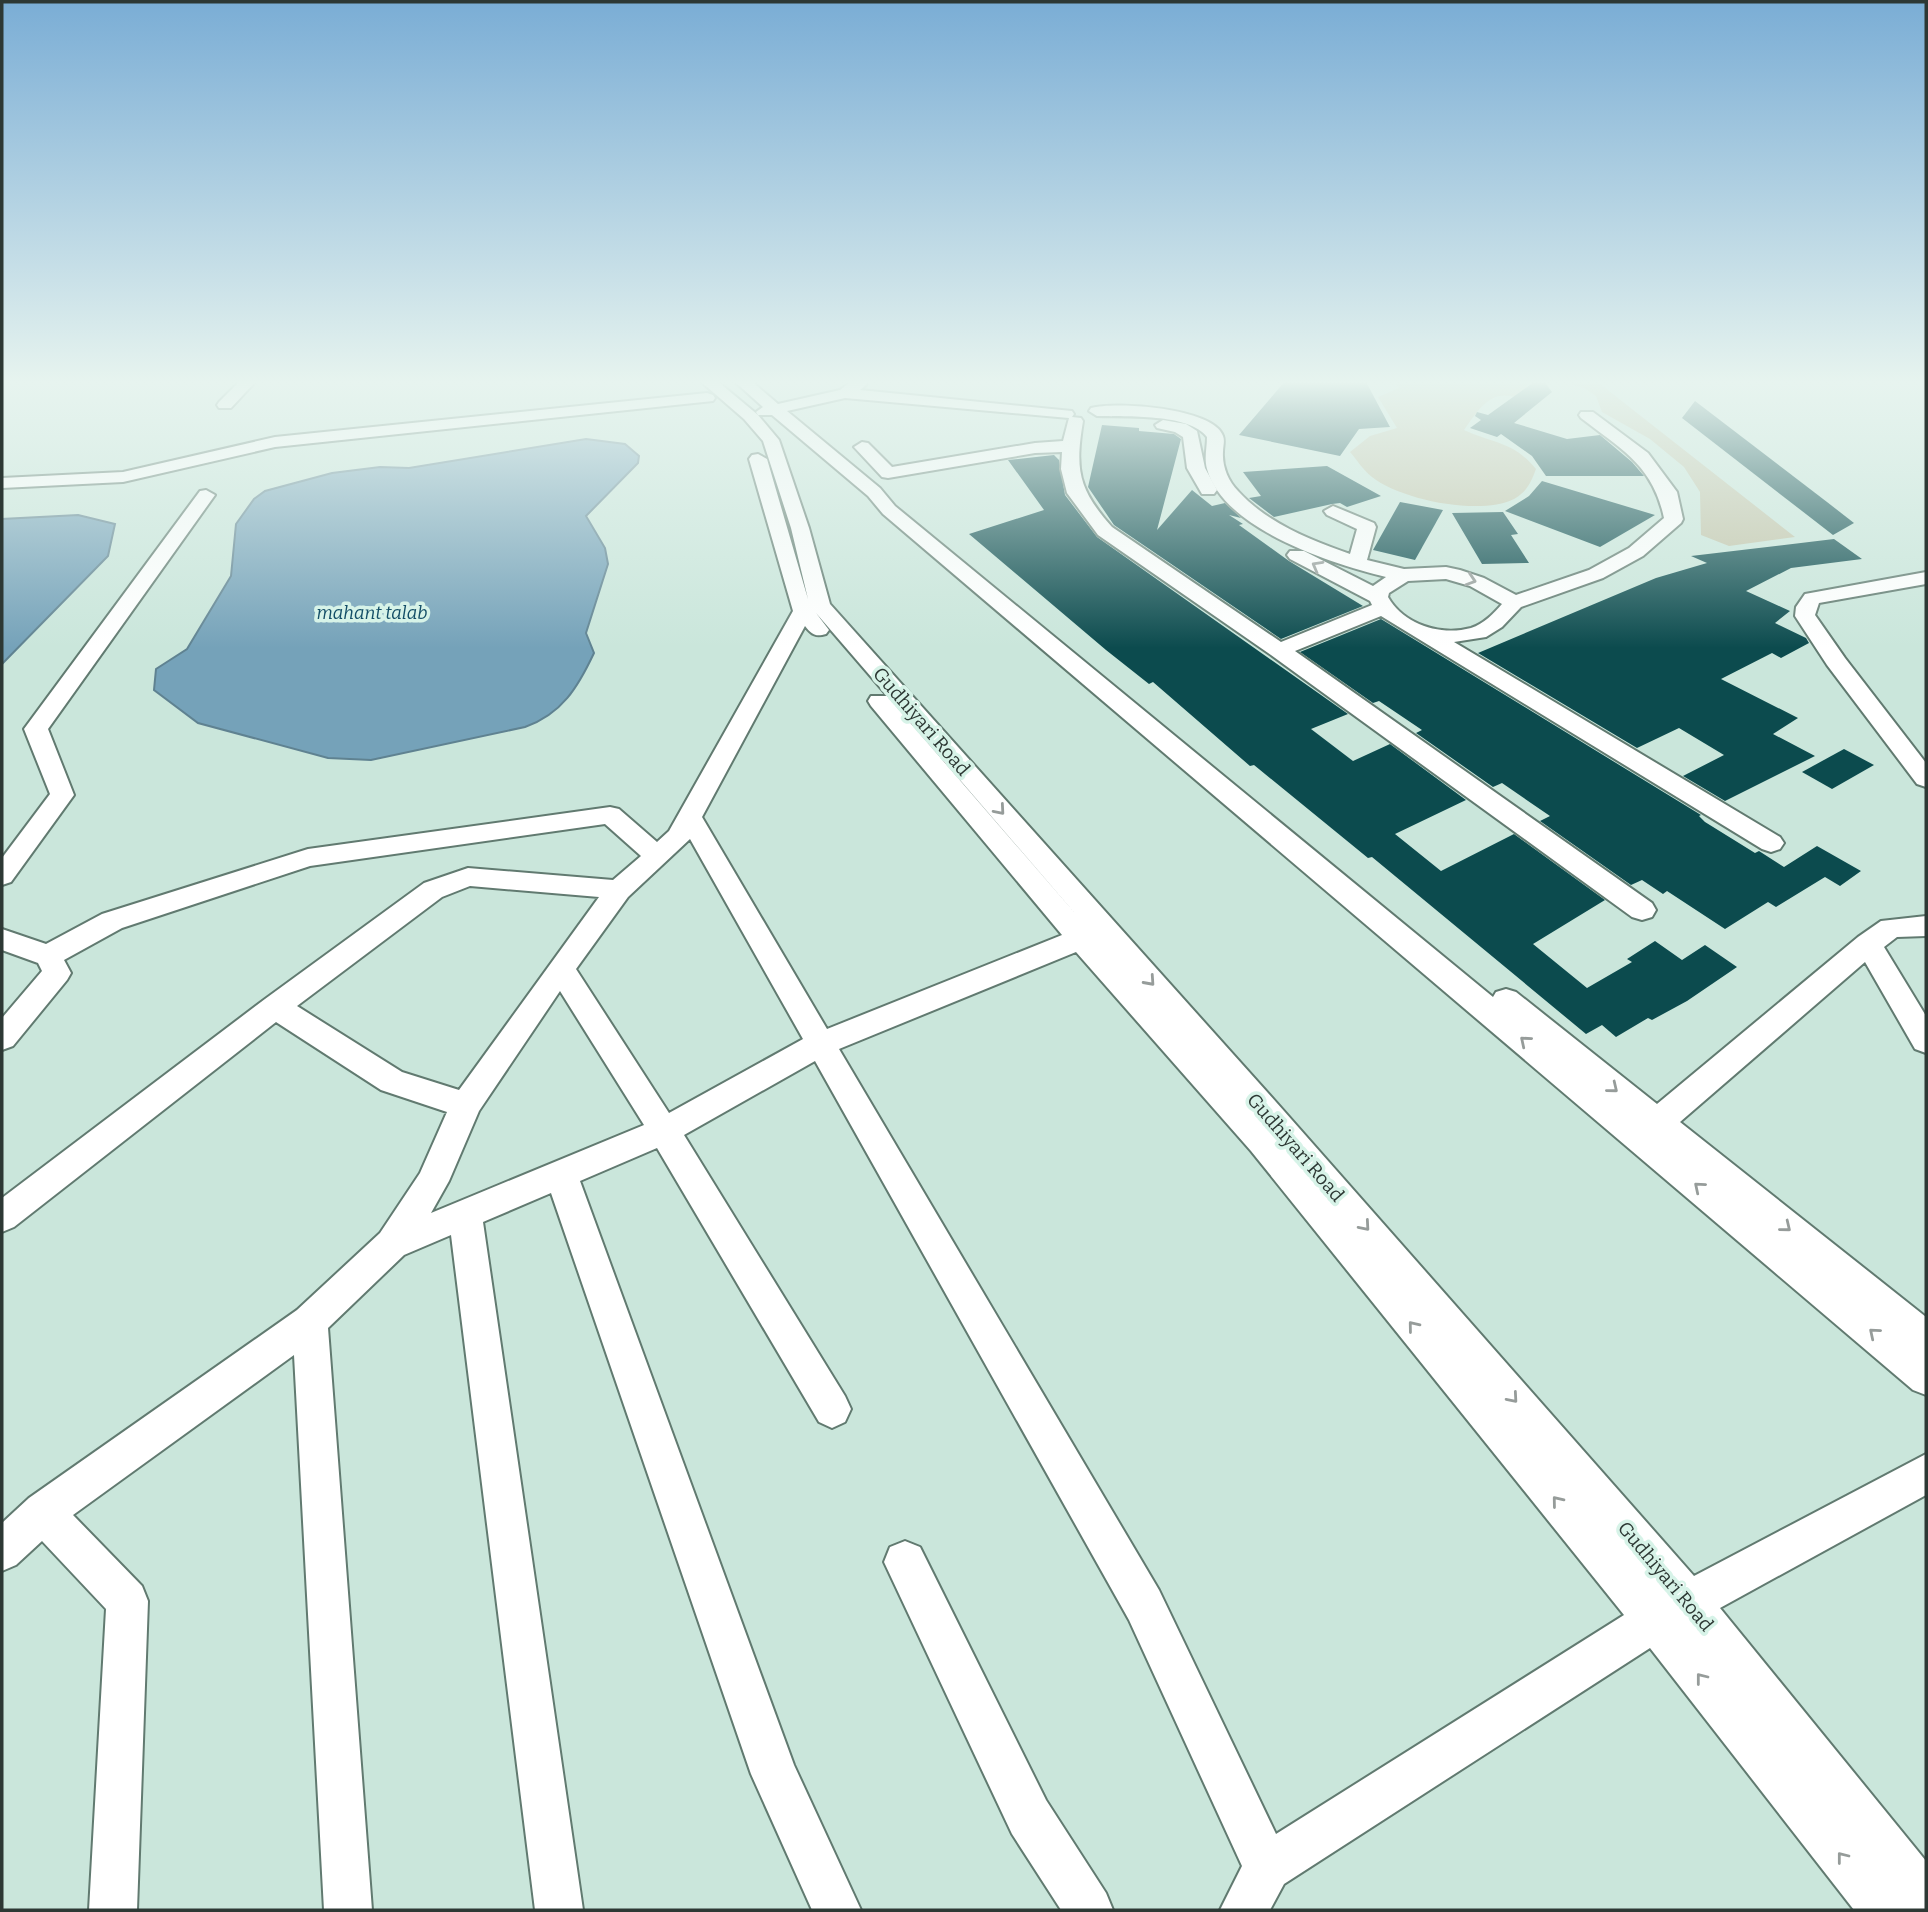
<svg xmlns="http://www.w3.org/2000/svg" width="1928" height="1912" font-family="Bitter,serif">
	<rect width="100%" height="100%" fill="#cae6db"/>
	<g fill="#c2c3a8">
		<path d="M1394 380H1540L1529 383 1517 398C1490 388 1478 411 1464 430 1494 444 1513 441 1536 469 1531 482 1527 492 1514 499 1480 516 1401 500 1372 477 1363 470 1357 460 1350 452L1370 436 1397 428 1378 397 1399 388Z"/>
		<polygon points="1560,380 1595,380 1795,537 1729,546 1701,535 1700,492 1684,467 1650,439 1602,412 1596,396 1586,389"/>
	</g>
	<g fill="#75a2b9" stroke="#5f8291" stroke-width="2">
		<path d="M586 439 625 444 639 456 638 463 586 516 605 548 608 564 586 633 594 653C578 687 562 714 525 727L371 760 328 758 198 723 154 690 156 669 187 649 231 576 236 524 254 499 265 491 332 473 380 467 409 468Z"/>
		<polygon points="78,515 115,524 108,556 2,664 2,519"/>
	</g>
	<g fill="#0c4b4e">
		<polygon points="1286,380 1365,380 1390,427 1359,429 1340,456 1239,435"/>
		<polygon points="1537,380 1543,380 1552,392 1514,423 1567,439 1600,435 1632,462 1644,476 1546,476 1532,456 1501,434 1497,437 1470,428 1481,420 1475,416 1477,412 1488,415"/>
		<polygon points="1695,401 1827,502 1854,523 1833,535 1682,418"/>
		<polygon points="1102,425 1139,428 1139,431 1174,434 1181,439 1157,530 1192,490 1212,506 1225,503 1241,518 1229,515 1243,524 1239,525 1289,561 1363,606 1281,639 1114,525 1088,487"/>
		<polygon points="1054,455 1059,460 1065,495 1097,537 1348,714 1311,729 1353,761 1390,744 1466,800 1395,834 1441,871 1514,834 1605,900 1533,944 1587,988 1632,962 1627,959 1655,941 1682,960 1705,945 1737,967 1687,1001 1652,1020 1648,1018 1616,1037 1602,1025 1586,1034 1372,857 1368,858 1254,765 1250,766 1153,682 1149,684 1106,650 969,534 1044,510 1008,460"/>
		<polygon points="1327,466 1381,496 1347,507 1340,503 1332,504 1274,517 1249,498 1261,496 1243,472"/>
		<polygon points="1542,481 1655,515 1600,547 1505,511 1529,496"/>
		<polygon points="1400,502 1443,510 1415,560 1373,550"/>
		<polygon points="1503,512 1518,534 1511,535 1529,563 1482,564 1452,513"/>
		<polygon points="1834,539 1862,559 1791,568 1746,591 1790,611 1775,623 1806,638 1809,643 1781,658 1772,653 1721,679 1798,718 1773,734 1815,756 1725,801 1683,776 1724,755 1679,728 1637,748 1478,653 1656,578 1707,563 1691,556"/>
		<polygon points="1381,619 1701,815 1699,816 1705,822 1755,853 1759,851 1784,867 1817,846 1861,871 1840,886 1825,877 1776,907 1768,902 1725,929 1667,891 1663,894 1642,880 1631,885 1540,821 1550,816 1502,783 1493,787 1416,733 1422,730 1379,701 1373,703 1300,652"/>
		<polygon points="1844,749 1874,765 1832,789 1802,772"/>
	</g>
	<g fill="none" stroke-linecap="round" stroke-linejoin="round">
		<defs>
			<g id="minor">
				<polygon points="241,380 257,380 231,408 219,408 217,405 219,402"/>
				<path d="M699 380H716L758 415 756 412 763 407 733 380H750L778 404 840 390 853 380H868L866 385 860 390 1072 411 1074 414 1072 417 1081 418 1083 421C1075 470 1078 489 1112 527L1281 642 1372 605 1370 601 1290 559 1287 555 1290 551H1304L1373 586 1386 577C1333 564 1224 530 1207 469 1204 458 1207 448 1207 437 1189 413 1126 417 1097 416L1089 411 1091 408C1116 401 1214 408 1223 436 1225 441 1223 446 1223 452 1222 466 1228 481 1238 491 1267 523 1310 540 1350 554L1357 529 1327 515 1324 511 1333 506 1374 523 1376 527 1367 560 1404 569 1446 567 1460 570 1484 578 1516 595 1589 570 1629 548 1664 518C1653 465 1621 449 1581 418L1579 415 1581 412H1593L1648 453 1677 492 1683 519 1681 523 1643 556 1603 578 1521 607 1502 627 1486 637 1454 642 1780 837 1784 843 1780 849 1771 852 1762 849 1381 616 1295 651 1652 903 1656 910 1652 917 1642 920 1632 917 1271 655 1098 535 1067 493 1061 469 1062 452 1035 453 888 478 882 477 854 447 862 442 868 443 892 467 1035 443 1063 441 1069 418 845 398 787 411 880 488 895 506 1493 997 1496 992 1506 989 1516 992 1657 1104 1858 937 1881 921 1926 916V936L1897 937 1884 947 1926 1016V1053L1915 1049 1865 962 1680 1122 1926 1317V1395L1913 1390 883 514 868 496 772 415H758L779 440 809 528 830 604 1284 1111 1694 1576 1926 1454V1495L1720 1608 1926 1861V1910H1854L1650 1648 1284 1884 1270 1910H1220L1242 1866 1129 1620 815 1061 684 1135 845 1396 851 1409 845 1422 832 1428 819 1422 657 1148 580 1181 794 1765 861 1910H812L751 1774 551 1193 483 1222 583 1910H535L451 1235 404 1255 328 1328 372 1910H324L294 1355 73 1515 142 1586 148 1601 137 1910H89L106 1609 42 1541 16 1565 2 1571V1523L29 1498 297 1310 380 1233 420 1173 447 1112 381 1090 276 1022 14 1227 2 1232V1198L265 999 424 883 468 868 613 880 641 856 605 824 310 866 122 928 64 960 71 973 67 980 13 1046 2 1050V1018L42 971 38 963 2 950V929L46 944 102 914 308 849 610 807 619 809 657 842 669 831 793 611 749 459 752 455 758 454 767 459 808 599 791 528 763 441 744 419ZM1446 579 1470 586 1502 604C1494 613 1484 624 1471 628 1441 636 1404 625 1388 597L1389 593 1408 581ZM816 613 1086 926 887 696H871L868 701 871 706 1062 935 827 1029 702 817 805 626C812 635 816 637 826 634L829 630ZM690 839 803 1039 669 1113 576 969 628 897ZM470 886 599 897 459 1090 402 1072 297 1006 442 897ZM1076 952 1251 1151 1624 1615 1276 1834 1159 1590 839 1049ZM560 991 644 1125 431 1213 449 1181 479 1111Z"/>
				<polygon points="707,393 713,395 715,398 713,401 275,447 123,482 2,488 2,478 123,472 275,437"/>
				<polygon points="1163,420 1186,424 1197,431 1205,468 1217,490 1214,494 1202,494 1187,468 1183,437 1175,432 1157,428 1155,425"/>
				<polygon points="206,490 215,495 48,729 74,795 11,882 2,885 2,858 50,794 24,729 200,491"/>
				<polygon points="1926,572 1926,584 1819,603 1815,615 1845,658 1926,763 1926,787 1917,784 1827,665 1795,616 1796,607 1805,594"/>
				<polygon points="905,1541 920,1547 1046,1800 1106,1893 1113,1910 1061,1910 1012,1834 884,1562 890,1547"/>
			</g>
		</defs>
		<use href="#minor" stroke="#617a70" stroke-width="4"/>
		<use href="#minor" fill="#fff" fill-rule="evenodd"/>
	</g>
	<defs><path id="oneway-chevron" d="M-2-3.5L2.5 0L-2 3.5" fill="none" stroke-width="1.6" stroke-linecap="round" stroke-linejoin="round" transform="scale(1.75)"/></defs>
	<g stroke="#969c9a">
		<use href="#oneway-chevron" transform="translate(1317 566) rotate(-151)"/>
		<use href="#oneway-chevron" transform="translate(1471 580) rotate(18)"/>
		<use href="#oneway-chevron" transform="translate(1000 810) rotate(49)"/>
		<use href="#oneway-chevron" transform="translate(1150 981) rotate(48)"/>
		<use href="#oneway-chevron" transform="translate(1525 1041) rotate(-140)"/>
		<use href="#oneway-chevron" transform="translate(1613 1088) rotate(39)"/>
		<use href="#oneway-chevron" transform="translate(1699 1187) rotate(-140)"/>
		<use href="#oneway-chevron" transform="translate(1365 1226) rotate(49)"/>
		<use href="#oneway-chevron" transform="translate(1786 1227) rotate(39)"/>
		<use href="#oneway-chevron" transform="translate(1413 1326) rotate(-129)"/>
		<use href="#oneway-chevron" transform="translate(1874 1333) rotate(-140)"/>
		<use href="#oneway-chevron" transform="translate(1513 1398) rotate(49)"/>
		<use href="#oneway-chevron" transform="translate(1557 1501) rotate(-129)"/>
		<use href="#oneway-chevron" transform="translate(1701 1678) rotate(-128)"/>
		<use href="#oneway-chevron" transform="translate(1842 1857) rotate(-128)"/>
	</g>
	<linearGradient id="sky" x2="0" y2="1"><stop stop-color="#7aadd5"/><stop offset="0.59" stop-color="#e7f4ef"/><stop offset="1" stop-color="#e7f4ef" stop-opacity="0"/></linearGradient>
	<rect width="1928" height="648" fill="url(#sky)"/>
	<g text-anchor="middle" stroke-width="7" stroke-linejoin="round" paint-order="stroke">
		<g font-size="18" font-style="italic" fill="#134e67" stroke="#d7f3e8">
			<text x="372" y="619">mahant talab</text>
		</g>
		<g font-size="19" fill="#2d3834" stroke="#d7f3e8">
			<text transform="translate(922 721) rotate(49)" y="7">Gudhiyari Road</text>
			<text transform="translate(1296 1147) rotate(49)" y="7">Gudhiyari Road</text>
			<text transform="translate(1666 1576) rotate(50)" y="7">Gudhiyari Road</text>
		</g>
	</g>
	<rect width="1928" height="1912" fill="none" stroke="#2d3834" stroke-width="7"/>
</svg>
